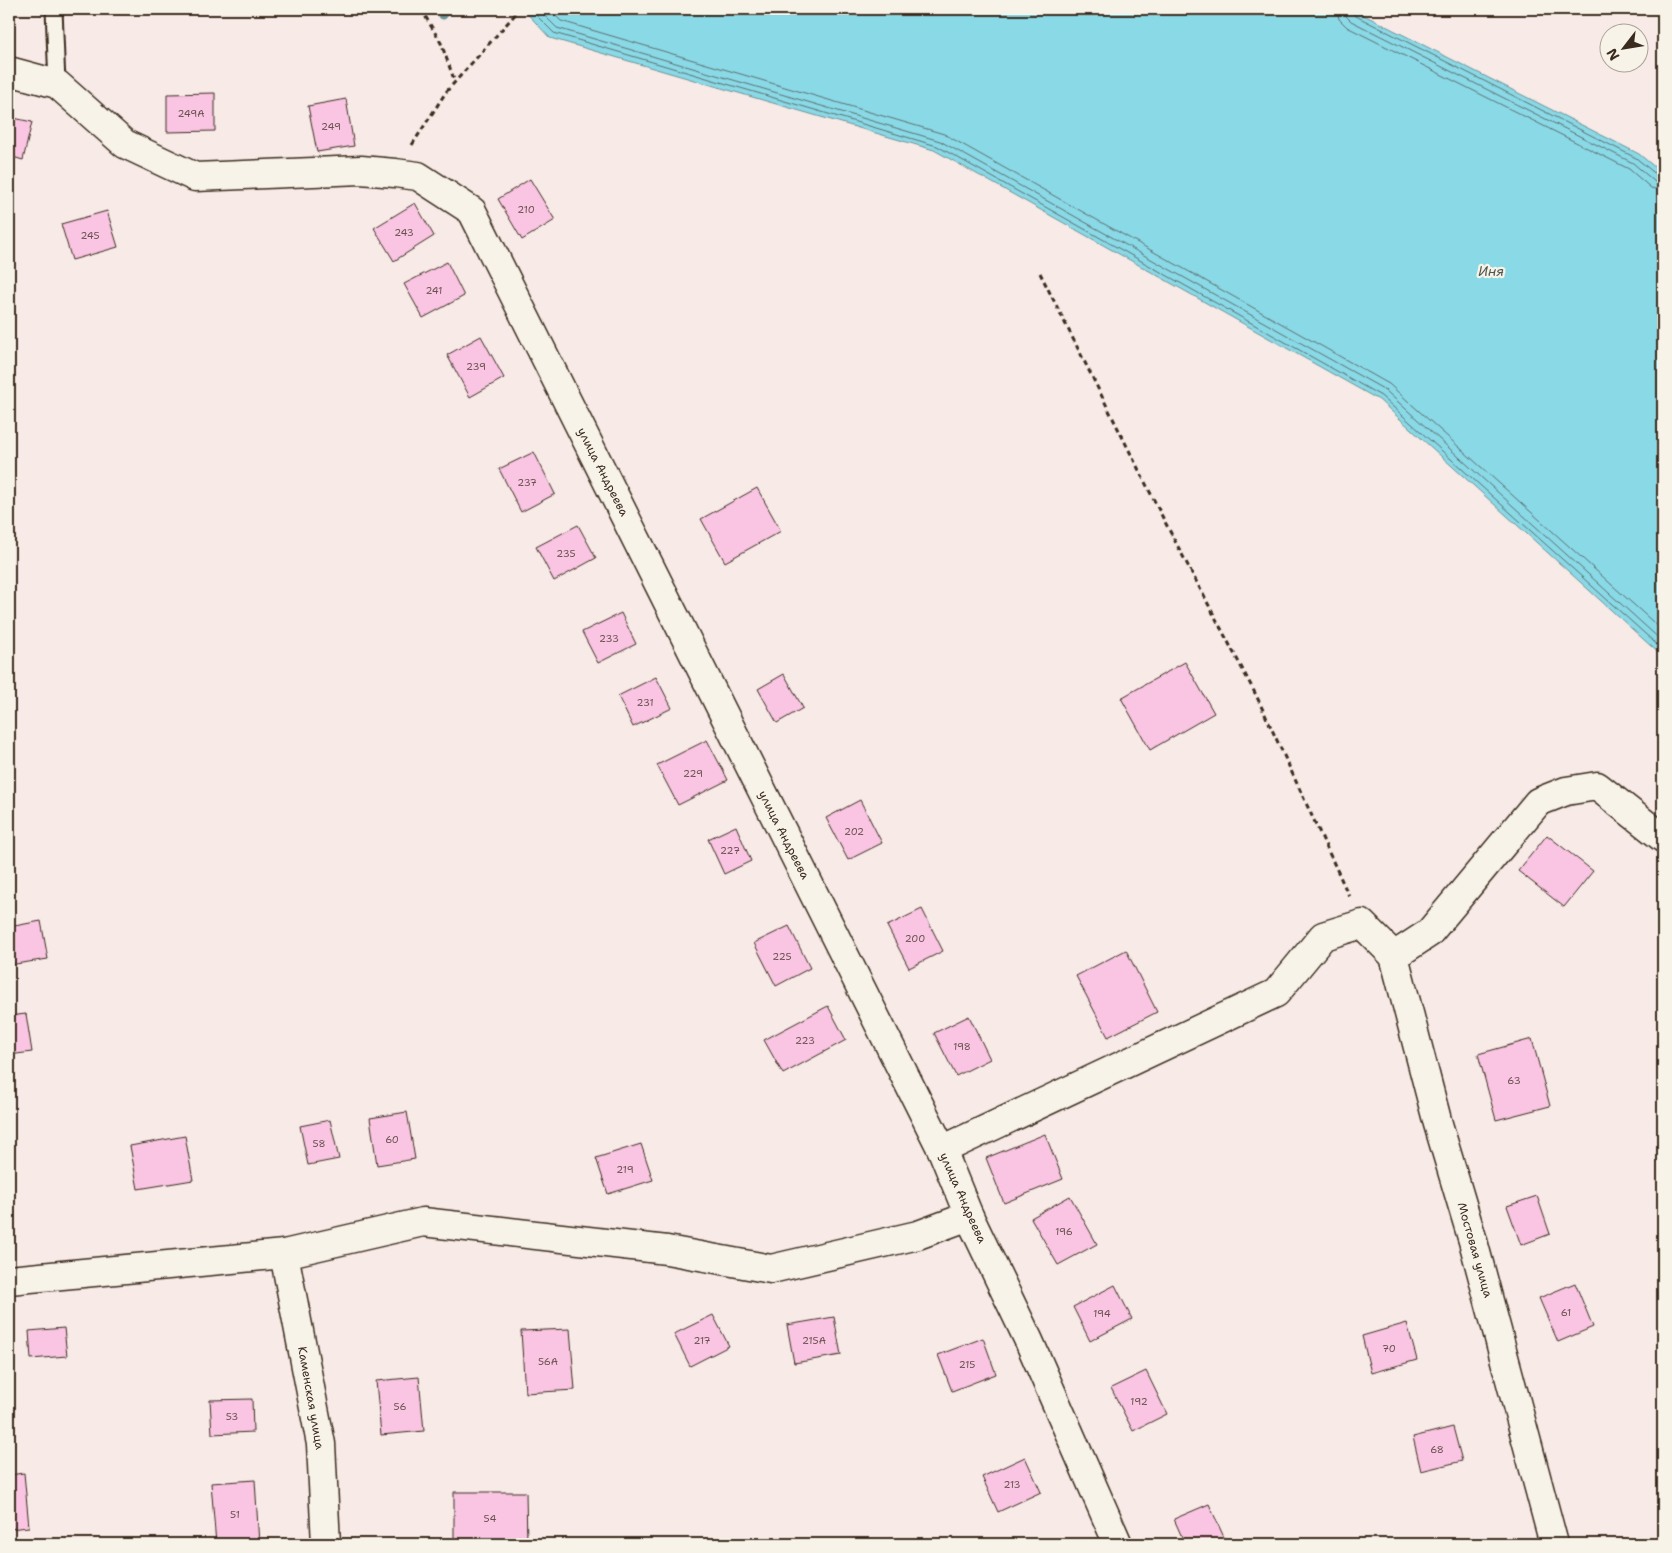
<svg xmlns="http://www.w3.org/2000/svg" width="1672" height="1553" font-family="'Shantell Sans',sans-serif">
	<rect width="100%" height="100%" fill="#f7eae7"/>
	<filter id="ink" filterUnits="userSpaceOnUse"><feTurbulence type="fractalNoise" baseFrequency=".02" numOctaves="2"/><feDisplacementMap in="SourceGraphic" scale="10" xChannelSelector="R" yChannelSelector="G"/><feConvolveMatrix kernelMatrix="1 2 1 2 8 2 1 2 1" color-interpolation-filters="sRGB"/></filter>
	<g filter="url(#ink)">
		<polygon fill="#8ad9e7" stroke="#6a9397" points="523,9 1352,9 1639,154 1663,174 1663,657 1379,400 934,150 550,38"/>
		<g fill="none" stroke-linecap="round" stroke-linejoin="round">
			<g stroke="#5b706e" stroke-width="1">
				<polyline points="530,9 554,33 937,146 1381,396 1663,650"/>
				<polyline points="538,9 557,28 940,141 1385,390 1663,642"/>
				<polyline points="549,9 561,21 944,134 1389,384 1663,631"/>
				<polyline points="1337,9 1339,19 1347,27 1629,169 1651,188 1663,191"/>
				<polyline points="1345,9 1346,16 1351,21 1633,163 1655,182 1663,184"/>
				<polyline points="1351,9 1354,15 1636,158 1658,176 1663,178"/>
			</g>
			<polyline stroke="#6a9397" stroke-width="9" points="443,15 447,9"/>
		</g>
		<g fill="#f9c5e2" stroke="#3b2a1e">
			<polygon points="215,93 215,131 167,132 167,94"/>
			<polygon points="346,99 354,146 317,152 308,106"/>
			<polygon points="9,117 32,122 23,160 9,156"/>
			<polygon points="530,179 555,220 522,240 498,199"/>
			<polygon points="415,203 434,236 394,261 374,228"/>
			<polygon points="107,211 118,247 72,260 61,224"/>
			<polygon points="447,262 464,296 423,318 404,284"/>
			<polygon points="481,336 504,378 470,397 447,355"/>
			<polygon points="534,452 555,494 521,512 499,469"/>
			<polygon points="757,488 781,531 725,562 701,519"/>
			<polygon points="578,525 596,558 554,581 536,547"/>
			<polygon points="621,613 636,644 598,663 582,632"/>
			<polygon points="1185,662 1214,713 1150,750 1121,698"/>
			<polygon points="784,674 803,708 777,723 758,689"/>
			<polygon points="656,677 672,708 633,727 618,696"/>
			<polygon points="707,740 728,780 678,805 657,765"/>
			<polygon points="860,800 882,843 848,860 826,818"/>
			<polygon points="736,826 751,861 724,874 708,839"/>
			<polygon points="1547,835 1593,871 1564,907 1518,871"/>
			<polygon points="922,909 943,951 909,968 887,926"/>
			<polygon points="41,921 48,959 9,965 9,927"/>
			<polygon points="789,926 810,968 776,986 754,943"/>
			<polygon points="1126,950 1157,1012 1108,1037 1076,976"/>
			<polygon points="828,1006 846,1040 783,1074 764,1040"/>
			<polygon points="26,1014 32,1052 9,1055 9,1016"/>
			<polygon points="969,1016 990,1059 956,1076 934,1033"/>
			<polygon points="1532,1039 1550,1106 1496,1120 1478,1054"/>
			<polygon points="407,1112 415,1159 377,1165 370,1118"/>
			<polygon points="330,1120 339,1159 308,1165 300,1126"/>
			<polygon points="1045,1134 1063,1179 1004,1203 986,1158"/>
			<polygon points="185,1136 193,1180 138,1189 130,1146"/>
			<polygon points="641,1144 653,1180 608,1194 596,1158"/>
			<polygon points="1070,1196 1097,1244 1058,1265 1031,1218"/>
			<polygon points="1537,1196 1550,1234 1521,1245 1507,1206"/>
			<polygon points="1575,1283 1593,1327 1558,1342 1539,1298"/>
			<polygon points="1115,1285 1132,1319 1090,1341 1073,1307"/>
			<polygon points="713,1315 729,1346 690,1366 674,1334"/>
			<polygon points="834,1317 841,1355 794,1363 787,1325"/>
			<polygon points="1407,1323 1417,1360 1371,1373 1362,1336"/>
			<polygon points="64,1328 67,1356 31,1359 29,1331"/>
			<polygon points="570,1329 575,1390 525,1393 521,1331"/>
			<polygon points="983,1338 996,1374 952,1391 938,1355"/>
			<polygon points="1146,1371 1167,1414 1133,1431 1111,1388"/>
			<polygon points="419,1377 424,1431 381,1435 376,1381"/>
			<polygon points="252,1399 253,1432 212,1434 210,1400"/>
			<polygon points="1453,1427 1462,1461 1421,1471 1413,1437"/>
			<polygon points="1025,1457 1041,1492 998,1512 982,1477"/>
			<polygon points="24,1473 29,1527 9,1529 9,1475"/>
			<polygon points="255,1480 259,1544 216,1544 211,1483"/>
			<polygon points="454,1492 526,1492 527,1544 454,1544"/>
			<polygon points="1209,1504 1227,1544 1185,1544 1174,1519"/>
			<polygon points="1506,1539 1507,1544 1466,1544"/>
		</g>
		<g fill="none" stroke-linecap="round" stroke-linejoin="round">
			<defs>
				<polyline id="lane" points="54,9 57,84"/>
				<g id="street">
					<polyline points="9,71 57,84 125,144 195,177 361,170 395,173 418,176 472,211 942,1150 969,1216 1029,1341 1118,1544"/>
					<polyline points="1394,956 1438,1124 1473,1241 1554,1544"/>
					<polyline points="942,1150 1276,993 1323,936 1362,924 1394,956 1429,933 1538,802 1566,791 1597,786 1663,838"/>
					<polyline points="284,1254 321,1444 326,1544"/>
					<polyline points="9,1280 284,1254 423,1222 667,1250 771,1269 918,1235 969,1216"/>
				</g>
			</defs>
			<use href="#lane" stroke="#3b2a1e" stroke-width="19"/>
			<use href="#street" stroke="#3b2a1e" stroke-width="31"/>
			<g stroke="#3b2a1e" stroke-width="3" stroke-dasharray="5 4" stroke-linecap="butt">
				<polyline points="421,9 441,43 455,82"/>
				<polyline points="412,145 446,92 520,9"/>
				<polyline points="1040,273 1165,522 1256,695 1349,896"/>
			</g>
			<use href="#lane" stroke="#f7f3e8" stroke-width="15"/>
			<use href="#street" stroke="#f7f3e8" stroke-width="28"/>
		</g>
	</g>
	<g text-anchor="middle" stroke-width="4.5" stroke-linejoin="round" paint-order="stroke">
		<g font-size="10" fill="#6a514f">
			<text x="191" y="117">249А</text>
			<text x="331" y="130">249</text>
			<text x="526" y="213">210</text>
			<text x="404" y="236">243</text>
			<text x="90" y="239">245</text>
			<text x="434" y="294">241</text>
			<text x="476" y="370">239</text>
			<text x="527" y="486">237</text>
			<text x="566" y="557">235</text>
			<text x="609" y="642">233</text>
			<text x="645" y="706">231</text>
			<text x="693" y="777">229</text>
			<text x="854" y="835">202</text>
			<text x="730" y="854">227</text>
			<text x="915" y="942">200</text>
			<text x="782" y="960">225</text>
			<text x="805" y="1044">223</text>
			<text x="962" y="1050">198</text>
			<text x="1514" y="1084">63</text>
			<text x="392" y="1143">60</text>
			<text x="319" y="1147">58</text>
			<text x="625" y="1173">219</text>
			<text x="1064" y="1235">196</text>
			<text x="1566" y="1316">61</text>
			<text x="1102" y="1317">194</text>
			<text x="702" y="1344">217</text>
			<text x="814" y="1344">215А</text>
			<text x="1389" y="1352">70</text>
			<text x="548" y="1365">56А</text>
			<text x="967" y="1368">215</text>
			<text x="1139" y="1405">192</text>
			<text x="400" y="1410">56</text>
			<text x="232" y="1420">53</text>
			<text x="1437" y="1453">68</text>
			<text x="1012" y="1488">213</text>
			<text x="235" y="1518">51</text>
			<text x="490" y="1522">54</text>
		</g>
		<g font-size="12" fill="#3b2a1e" stroke="#f7f3e8">
			<text transform="translate(603 472) rotate(63)" y="4">улица Андреева</text>
			<text transform="translate(784 835) rotate(63)" y="4">улица Андреева</text>
			<text transform="translate(963 1198) rotate(66)" y="4">улица Андреева</text>
			<text transform="translate(1475 1250) rotate(74)" y="4">Мостовая улица</text>
			<text transform="translate(311 1398) rotate(80)" y="4">Каменская улица</text>
		</g>
		<g font-size="14" font-style="italic" fill="#4f5650" stroke="#f7f3e8">
			<text x="1491" y="276">Иня</text>
		</g>
	</g>
	<rect width="1672" height="1553" fill="none" stroke="#f7f3e8" stroke-width="30"/>
	<rect x="15" y="15" width="1642" height="1523" fill="none" stroke="#3b2a1e" stroke-width="2" filter="url(#ink)"/>
	<g transform="translate(1624 48) rotate(239)"><circle r="24" fill="#f7f3e8" stroke="#aca397"/>
	<path d="M0-4L9 19L0 12L-9 19Z" fill="#3b2a1e"/>
	<text y="-8" font-size="14" font-weight="bold" text-anchor="middle" fill="#3b2a1e">N</text>
	</g>
</svg>
